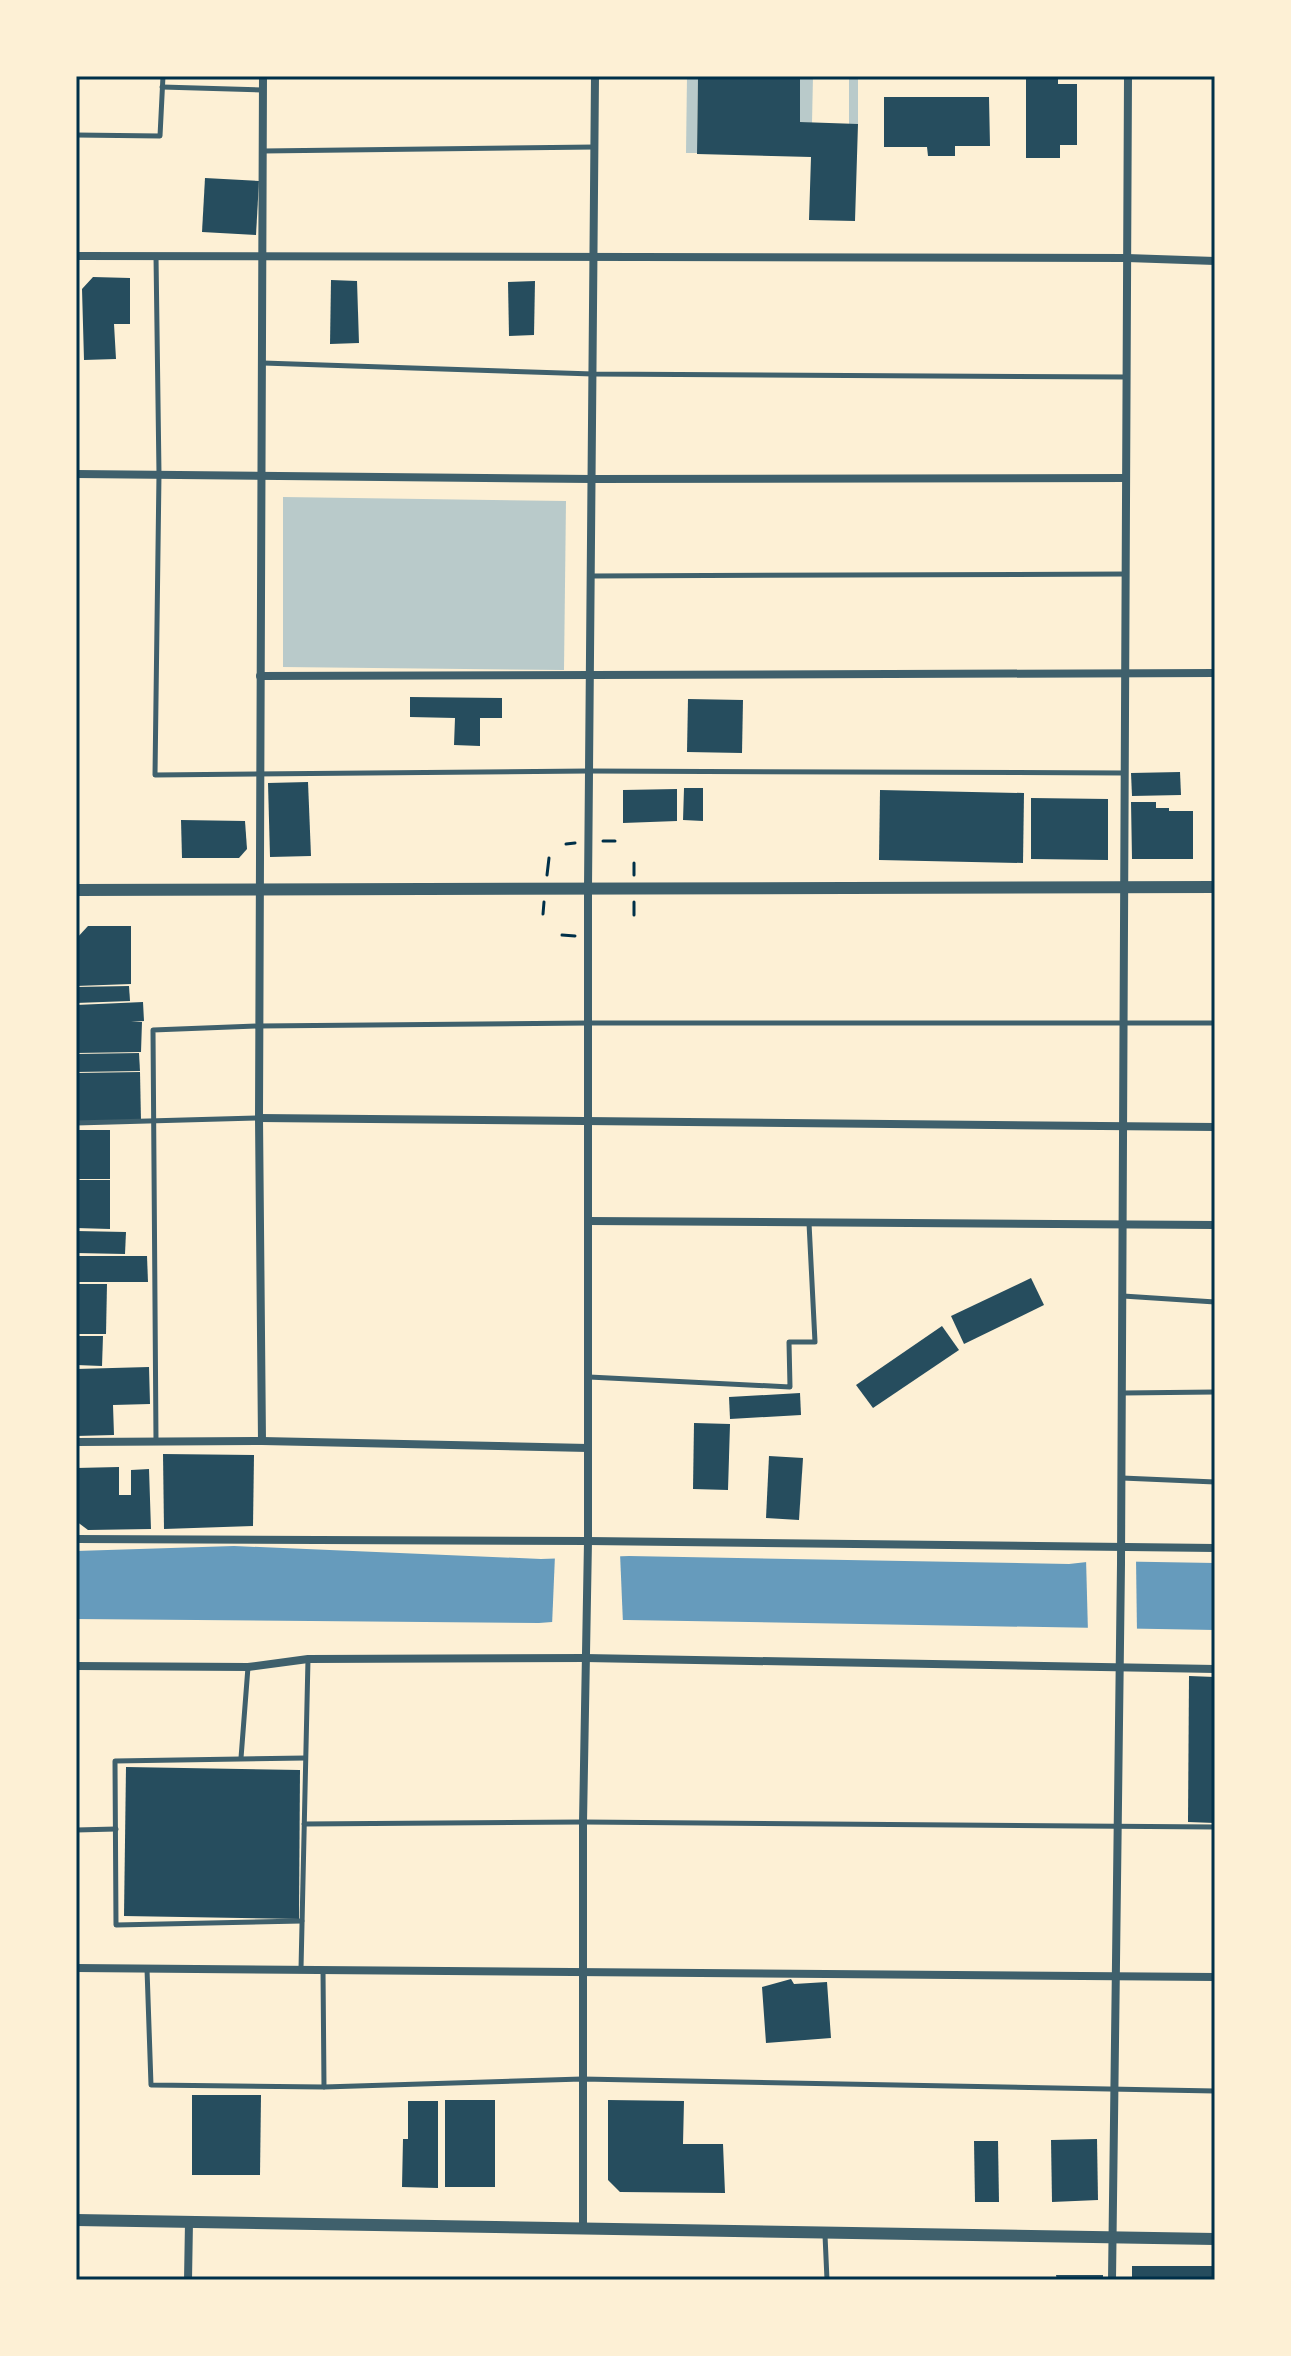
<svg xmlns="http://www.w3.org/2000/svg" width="1291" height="2356" font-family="Roboto,sans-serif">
	<rect width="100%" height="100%" fill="#fdf0d5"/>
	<g fill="#b9caca">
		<polygon points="687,76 698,76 697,153 686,153"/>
		<polygon points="800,76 813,76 812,123 800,122"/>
		<rect x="849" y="76" width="9" height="48"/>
		<polygon points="283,497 566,501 564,670 283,667"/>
	</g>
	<polygon fill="#669bbc" points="234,1546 541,1559 629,1556 1069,1564 1096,1561 1215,1563 1215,1630 626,1620 578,1620 539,1623 76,1619 76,1551"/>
	<g fill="#fdf0d5">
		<polygon points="620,1553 623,1624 552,1626 555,1555"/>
		<polygon points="1096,1557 1136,1558 1137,1634 1088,1633 1086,1558"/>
	</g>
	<g fill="#264d5e">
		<polygon points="698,76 800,76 800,122 858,124 855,221 809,220 811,157 697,154"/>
		<polygon points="1026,76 1058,76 1058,84 1077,84 1077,145 1060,145 1060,158 1026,158"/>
		<polygon points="884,97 989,97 990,146 955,146 955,156 928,156 927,147 884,147"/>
		<polygon points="205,178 259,181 256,235 202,232"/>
		<polygon points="93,277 130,278 130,324 114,324 116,359 84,360 82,289"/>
		<polygon points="331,280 357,281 359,343 330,344"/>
		<polygon points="535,281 534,335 509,336 508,282"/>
		<polygon points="410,697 502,698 502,718 480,718 480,746 454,745 455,718 410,717"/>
		<polygon points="688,699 743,700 742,753 687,752"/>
		<polygon points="1180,772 1181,795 1132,796 1131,773"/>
		<polygon points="308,782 311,856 270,857 268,783"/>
		<polygon points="684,788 703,788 703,821 683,820"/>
		<polygon points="677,789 677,821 623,823 623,790"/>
		<polygon points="880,790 1024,793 1023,863 879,860"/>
		<polygon points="1031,798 1108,799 1108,860 1031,859"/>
		<polygon points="1131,802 1156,802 1156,808 1169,808 1169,811 1193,811 1193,859 1132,859"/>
		<polygon points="181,820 245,821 247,849 239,858 182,858"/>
		<polygon points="88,926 131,926 131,984 76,986 76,939"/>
		<polygon points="129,986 130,1001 76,1003 76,987"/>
		<polygon points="143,1002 144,1021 131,1022 142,1022 141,1052 76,1053 76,1005"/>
		<polygon points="139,1053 140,1071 76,1072 76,1054"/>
		<polygon points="140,1072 141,1121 76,1123 76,1073"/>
		<rect x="76" y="1130" width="34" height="49"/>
		<polygon points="76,1180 110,1180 110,1229 76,1228"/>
		<polygon points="76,1231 126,1232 125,1254 76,1253"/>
		<polygon points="76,1256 147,1256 148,1282 76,1282"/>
		<polygon points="1031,1278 1044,1305 964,1344 951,1316"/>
		<polygon points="76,1284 107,1284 106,1334 76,1334"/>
		<polygon points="942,1326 959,1350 873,1408 856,1385"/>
		<polygon points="76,1336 103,1336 102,1366 76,1365"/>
		<polygon points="149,1367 150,1404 113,1405 114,1435 76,1436 76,1369"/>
		<polygon points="800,1393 801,1415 730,1419 729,1397"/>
		<polygon points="694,1423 730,1424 728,1490 693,1489"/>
		<polygon points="163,1454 254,1455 253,1526 164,1529"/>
		<polygon points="769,1456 803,1458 799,1520 766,1518"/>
		<polygon points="119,1467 119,1495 131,1495 131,1470 149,1469 151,1529 88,1530 76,1521 76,1468"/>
		<polygon points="1189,1676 1215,1677 1215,1823 1188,1822"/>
		<polygon points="126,1767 300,1770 299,1919 124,1916"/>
		<polygon points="791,1979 794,1984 827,1982 831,2038 766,2043 762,1987"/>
		<polygon points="192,2095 261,2095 260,2175 192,2175"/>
		<rect x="445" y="2100" width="50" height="87"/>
		<polygon points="608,2100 684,2101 683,2144 723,2144 725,2193 620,2192 608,2180"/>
		<polygon points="408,2101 438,2101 438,2188 402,2187 403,2139 408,2139"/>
		<polygon points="1097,2139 1098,2200 1052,2202 1051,2140"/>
		<polygon points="974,2141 998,2141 999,2202 975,2202"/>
		<rect x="1132" y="2266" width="83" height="14"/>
		<polygon points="1056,2275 1103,2275 1103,2280 1057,2280"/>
	</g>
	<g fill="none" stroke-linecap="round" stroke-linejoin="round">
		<g stroke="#003049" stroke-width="3">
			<polyline points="603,841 615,841"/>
			<polyline points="566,844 575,843"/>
			<polyline points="547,875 549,858"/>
			<polyline points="634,875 634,863"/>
			<polyline points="543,914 544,902"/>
			<polyline points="634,915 634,902"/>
			<polyline points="562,935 575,936"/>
		</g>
		<g stroke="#3f606c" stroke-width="5">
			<polyline points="162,87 262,90"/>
			<polyline points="76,135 160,136 163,76"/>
			<polyline points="263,151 595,147"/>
			<polyline points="156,256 159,474 155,775 589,771 1124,773"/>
			<polyline points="263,363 593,374 1127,377"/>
			<polyline points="592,576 1126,574"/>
			<polyline points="76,1123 259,1118"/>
			<polyline points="1123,1296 1215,1302"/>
			<polyline points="589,1377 790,1387 789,1342 815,1342 809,1223"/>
			<polyline points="1123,1393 1215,1392"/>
			<polyline points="156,1440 153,1030 259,1026 588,1023 1215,1023"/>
			<polyline points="1122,1478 1215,1482"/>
			<polyline points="241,1758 248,1667"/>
			<polyline points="304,1824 583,1822 1215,1827"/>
			<polyline points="76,1830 116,1829"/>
			<polyline points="302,1921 116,1925 115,1761 305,1758"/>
			<polyline points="147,1969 151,2085 324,2087 582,2079 1215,2091"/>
			<polyline points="301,1969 308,1659"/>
			<polyline points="323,1970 324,2087"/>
			<polyline points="825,2235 827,2280"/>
		</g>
		<g stroke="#3f606c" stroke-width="8">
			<polyline points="76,256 1127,258 1215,261"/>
			<polyline points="76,474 592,479 1126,478"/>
			<polyline points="260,676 1215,673"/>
			<polyline points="259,1118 1215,1127"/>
			<polyline points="588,1221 1215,1225"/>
			<polyline points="262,1441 259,1118 263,76"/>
			<polyline points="76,1442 262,1441 588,1448"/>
			<polyline points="76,1539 588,1541 1215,1548"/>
			<polyline points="76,1666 248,1667 308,1659 585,1658 1215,1669"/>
			<polyline points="76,1968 1215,1977"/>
			<polyline points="583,2229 583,1822 588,1541 588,888 595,76"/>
			<polyline points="188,2280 189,2222"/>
			<polyline points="1112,2280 1121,1564 1128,76"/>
		</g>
		<g stroke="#3f606c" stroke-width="12">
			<polyline points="76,890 1215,887"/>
			<polyline points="76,2220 1215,2239"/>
		</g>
	</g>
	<rect width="1291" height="2356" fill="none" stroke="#fdf0d5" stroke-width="156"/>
	<rect x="78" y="78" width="1135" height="2200" fill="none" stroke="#003049" stroke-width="3"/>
</svg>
